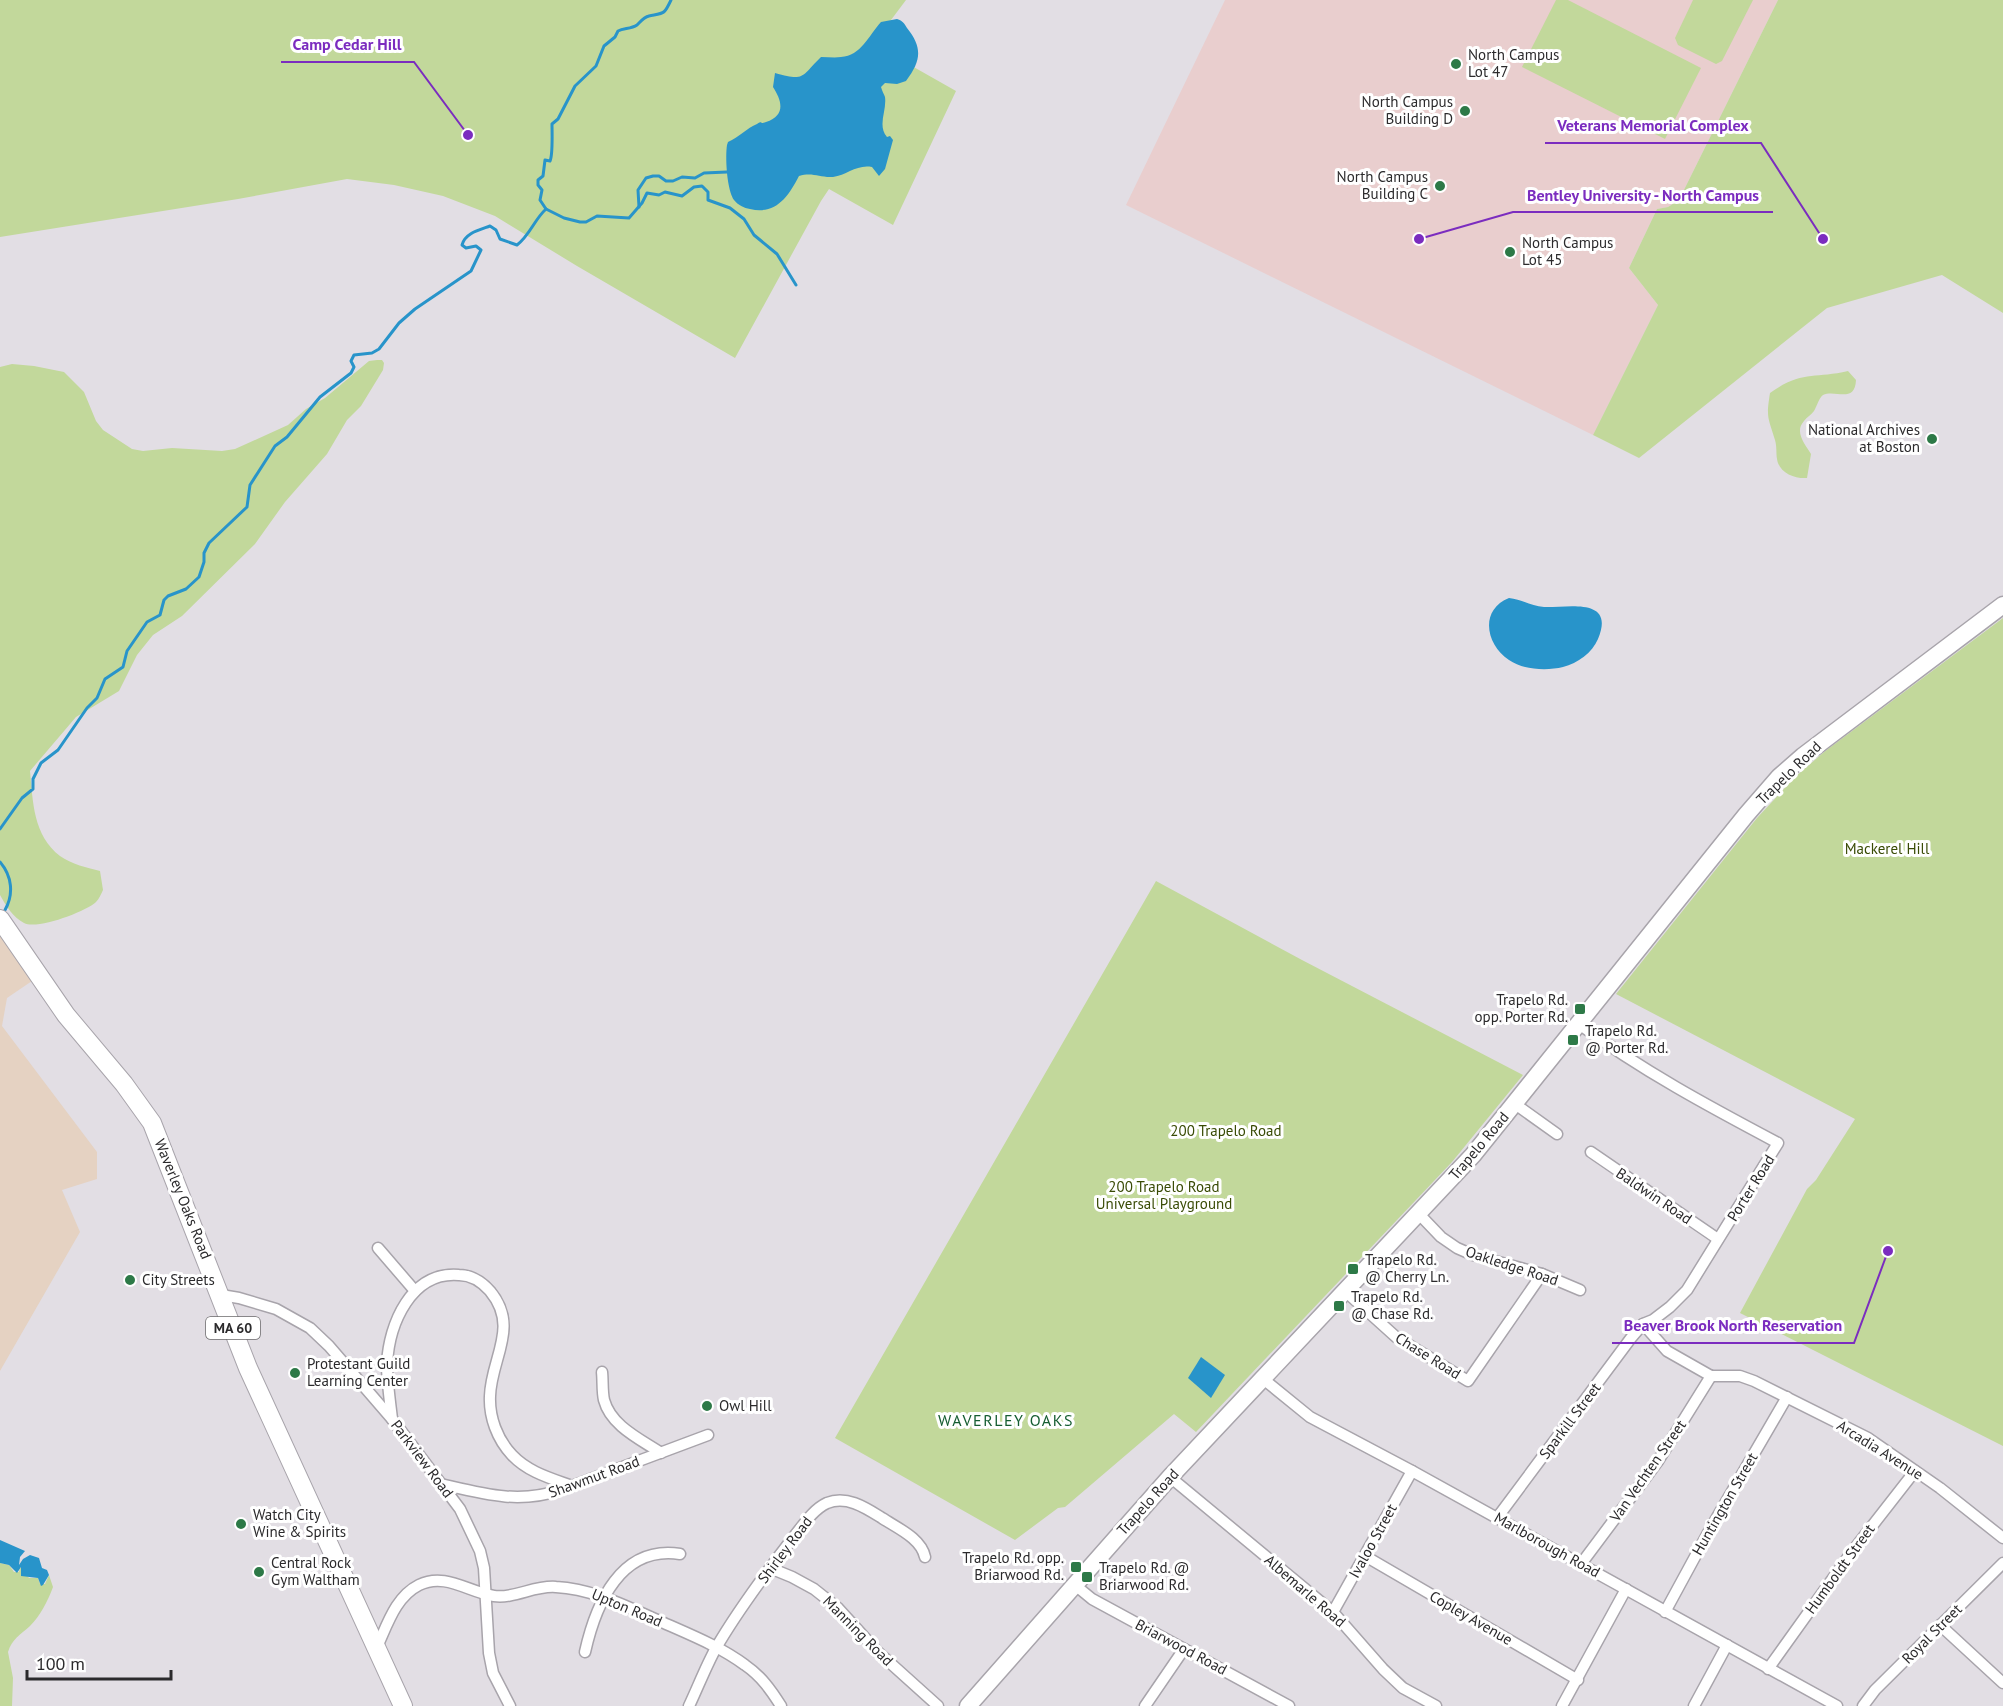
<svg xmlns="http://www.w3.org/2000/svg" width="2003" height="1706" font-family="'PT Sans',sans-serif">
	<rect width="100%" height="100%" fill="#e2dee4"/>
	<polygon fill="#e5d2c2" points="0,935 32,981 7,998 2,1026 97,1152 97,1179 62,1190 80,1232 0,1371"/>
	<polygon fill="#e9cece" points="1225,0 1778,0 1679,200 1668,207 1657,209 1629,268 1658,305 1593,435 1126,205"/>
	<g fill="#c2d89b">
		<polygon points="0,0 906,0 873,44 956,91 893,225 829,189 821,201 735,358 577,266 495,216 443,196 394,185 347,179 238,199 0,237"/>
		<polygon points="1556,0 1568,0 1701,68 1665,139 1522,67"/>
		<polygon points="1693,0 1753,0 1722,61 1716,64 1678,45 1675,38"/>
		<polygon points="1778,0 2003,0 2003,313 1942,275 1827,308 1639,458 1593,435 1658,305 1629,268 1657,209 1668,207 1679,200"/>
		<path d="M377 360H382L384 363 383 370 361 406 347 420 327 454 285 502 255 544 182 616 153 635 137 655 119 691 76 717 30 771C33 802 33 835 60 856 71 864 88 868 100 871L103 890C101 894 99 899 96 902 85 912 37 930 24 923 13 917 6 906 0 895V367L12 364 34 366 64 372 84 392 96 421 103 430 132 449 143 451 172 448 222 451 235 449 288 425 306 409 325 398 369 361Z"/>
		<path d="M1848 371 1856 380C1855 404 1835 389 1823 395 1819 398 1817 406 1814 411 1811 415 1807 417 1804 421 1794 432 1805 444 1811 454L1807 478C1795 479 1779 473 1777 459 1776 453 1777 447 1775 440 1768 417 1766 418 1770 393 1802 370 1814 379 1848 371Z"/>
		<polygon points="2003,618 2003,1446 1740,1313 1807,1189 1816,1180 1855,1119 1616,994 1757,818 1795,777 1824,752"/>
		<polygon points="1156,881 1302,960 1523,1075 1452,1162 1196,1432 1174,1414 1065,1507 1058,1508 1015,1540 835,1438"/>
		<path d="M0 1563 9 1565 14 1572H19L20 1567 29 1578H38L40 1584H45L49 1575 53 1587C48 1601 40 1616 30 1626 20 1635 12 1639 8 1652L13 1678 12 1706H0Z"/>
	</g>
	<g fill="#2894ca">
		<path d="M897 19C903 21 904 23 907 28 923 48 921 61 906 81L897 84 885 83 881 87C882 91 884 94 885 97 887 111 877 125 887 137L890 136 893 140 885 169 879 176 872 167C857 164 847 175 833 177 820 178 813 172 799 176 788 197 776 215 750 209 744 208 738 205 734 200 727 190 725 158 727 145L728 142C739 137 747 128 757 124 764 120 758 125 766 122 786 115 782 101 773 87L775 73C806 82 801 76 821 57 828 57 835 58 841 57 861 56 869 35 881 22Z"/>
		<path d="M1509 598C1521 599 1531 606 1544 607 1566 608 1616 596 1598 639 1592 653 1578 663 1563 667 1547 671 1523 670 1509 660 1486 645 1479 610 1509 598Z"/>
		<polygon points="1201,1357 1225,1375 1211,1398 1188,1378"/>
		<polygon points="0,1540 25,1551 20,1557 19,1565 23,1559 30,1555 39,1558 42,1568 47,1570 49,1575 43,1585 41,1586 38,1578 21,1576 21,1567 17,1573 9,1565 0,1563"/>
	</g>
	<g fill="none" stroke-linecap="round" stroke-linejoin="round">
		<g stroke="#2894ca" stroke-width="3">
			<polyline points="639,207 638,190 646,178 653,176 659,176 666,181 673,181 682,177 695,178 704,173 727,172"/>
			<polyline points="546,209 564,218 580,222 586,222 597,216 629,218 642,203 647,193 659,195 665,192 682,196 694,187 702,186 708,192 708,200 730,208 744,219 754,235 777,254 796,285"/>
			<path d="M0 829 22 798 33 789V779L41 763 58 750 87 708 97 698 105 679 123 667 127 651 147 622 160 615 164 600 168 596 186 589 199 577 204 562V553L209 543 247 507 250 485 275 446 287 437 320 397 351 373 354 367 351 361 354 355 372 353 379 349 399 323 415 309 471 271 481 250 476 246 466 248 462 245C465 233 479 230 490 226L496 230 500 239 517 245C530 235 534 220 546 209L540 200 542 190 538 185V180L543 176 545 160 550 161C553 155 552 132 552 124L558 119 575 86 596 66 604 46 615 37 618 31C624 28 631 29 637 25 641 21 644 17 649 16 664 13 664 15 671 0"/>
			<path d="M0 862C12 876 14 894 5 910"/>
		</g>
		<defs>
			<g id="street">
				<polyline points="1515,1104 1557,1134"/>
				<polyline points="1591,1152 1718,1239"/>
				<polyline points="1419,1214 1441,1237 1457,1248 1473,1255 1542,1274 1580,1290"/>
				<polyline points="378,1248 415,1291"/>
				<polyline points="1345,1291 1396,1337 1468,1381 1542,1274"/>
				<polyline points="221,1295 239,1298 276,1309 310,1328 329,1346 392,1419 460,1509 480,1551 484,1568 489,1653 493,1673 510,1706"/>
				<polyline points="1643,1324 1667,1351 1711,1376"/>
				<path d="M602 1372C603 1381 602 1391 604 1400 611 1426 640 1439 661 1453"/>
				<polyline points="1711,1376 1740,1376 1754,1381 1868,1438 1940,1488 2003,1538"/>
				<polyline points="1262,1378 1310,1417 1412,1471 1837,1706"/>
				<path d="M392 1419C390 1401 387 1382 387 1364 389 1324 411 1271 459 1275 471 1275 482 1282 490 1291 520 1327 491 1358 490 1396 489 1417 497 1439 512 1455 528 1472 550 1478 572 1486"/>
				<polyline points="1170,1477 1333,1612 1383,1669 1403,1688 1436,1706"/>
				<path d="M441 1484C484 1494 518 1504 561 1490L708 1435"/>
				<path d="M1497 1518 1631 1338 1643 1324 1653 1320 1670 1307 1687 1290 1778 1143C1710 1107 1641 1070 1579 1024"/>
				<polyline points="1365,1556 1578,1680"/>
				<polyline points="1581,1564 1658,1461 1711,1376"/>
				<polyline points="770,1568 792,1577 814,1589 838,1608 878,1652 938,1706"/>
				<polyline points="1075,1585 1092,1599 1289,1706"/>
				<polyline points="1333,1612 1412,1471"/>
				<polyline points="1665,1612 1709,1531 1787,1397"/>
				<polyline points="1940,1625 2003,1683"/>
				<path d="M376 1649C387 1626 395 1597 419 1585 445 1572 468 1592 494 1596 514 1599 535 1585 556 1587 595 1589 629 1608 664 1623 691 1635 721 1647 745 1665 761 1676 771 1690 781 1706"/>
				<path d="M585 1652C596 1603 621 1545 680 1554"/>
				<polyline points="1768,1669 1851,1553 1915,1471"/>
				<path d="M689 1706C698 1687 706 1666 716 1648 738 1610 765 1574 792 1539 802 1527 812 1510 827 1503 847 1495 866 1508 882 1518 897 1528 921 1538 925 1557"/>
				<polyline points="1145,1706 1184,1649"/>
				<polyline points="1562,1706 1626,1589"/>
				<polyline points="1694,1706 1727,1645"/>
				<polyline points="1863,1706 1875,1690 2003,1563"/>
			</g>
			<polyline id="secondary" points="968,1706 1170,1477 1473,1155 1746,815 1779,777 1803,756 2003,605"/>
			<polyline id="primary" points="0,919 66,1015 124,1084 152,1123 248,1368 403,1706"/>
		</defs>
		<use href="#street" stroke="#a8a4ab" stroke-width="13"/>
		<use href="#secondary" stroke="#a8a4ab" stroke-width="19"/>
		<use href="#primary" stroke="#a8a4ab" stroke-width="20"/>
		<use href="#street" stroke="#fff" stroke-width="10"/>
		<use href="#secondary" stroke="#fff" stroke-width="16"/>
		<use href="#primary" stroke="#fff" stroke-width="18"/>
	</g>
	<g fill="#2d7947" stroke="#fff" stroke-width="2">
		<circle cx="1456" cy="64" r="6"/>
		<circle cx="1465" cy="111" r="6"/>
		<circle cx="1440" cy="186" r="6"/>
		<circle cx="1510" cy="252" r="6"/>
		<circle cx="1932" cy="439" r="6"/>
		<rect x="1574" y="1003" width="12" height="12" rx="3"/>
		<rect x="1567" y="1034" width="12" height="12" rx="3"/>
		<rect x="1347" y="1263" width="12" height="12" rx="3"/>
		<circle cx="130" cy="1280" r="6"/>
		<rect x="1333" y="1300" width="12" height="12" rx="3"/>
		<circle cx="295" cy="1373" r="6"/>
		<circle cx="707" cy="1406" r="6"/>
		<circle cx="241" cy="1524" r="6"/>
		<rect x="1070" y="1561" width="12" height="12" rx="3"/>
		<circle cx="259" cy="1572" r="6"/>
		<rect x="1081" y="1571" width="12" height="12" rx="3"/>
	</g>
	<g text-anchor="middle" stroke-width="6" stroke-linejoin="round" paint-order="stroke">
		<rect fill="#fff" stroke="#6b6a6b" stroke-width="1.5" x="206" y="1317" width="54" height="22" rx="4.5"/>
		<g font-size="14" font-weight="bold" fill="#2b2a2c">
			<text x="233" y="1333">MA 60</text>
		</g>
		<g font-size="15" fill="#2b2a2c" stroke="#fff" text-anchor="start">
			<text x="1468" y="60">North Campus<tspan x="1468" dy="17">Lot 47</tspan></text>
			<text x="1453" y="107" text-anchor="end">North Campus<tspan x="1453" dy="17">Building D</tspan></text>
			<text x="1428" y="182" text-anchor="end">North Campus<tspan x="1428" dy="17">Building C</tspan></text>
			<text x="1522" y="248">North Campus<tspan x="1522" dy="17">Lot 45</tspan></text>
			<text x="1920" y="435" text-anchor="end">National Archives<tspan x="1920" dy="17">at Boston</tspan></text>
			<text x="1568" y="1005" text-anchor="end">Trapelo Rd.<tspan x="1568" dy="17">opp. Porter Rd.</tspan></text>
			<text x="1585" y="1036">Trapelo Rd.<tspan x="1585" dy="17">@ Porter Rd.</tspan></text>
			<text x="1365" y="1265">Trapelo Rd.<tspan x="1365" dy="17">@ Cherry Ln.</tspan></text>
			<text x="142" y="1285">City Streets</text>
			<text x="1351" y="1302">Trapelo Rd.<tspan x="1351" dy="17">@ Chase Rd.</tspan></text>
			<text x="307" y="1369">Protestant Guild<tspan x="307" dy="17">Learning Center</tspan></text>
			<text x="719" y="1411">Owl Hill</text>
			<text x="253" y="1520">Watch City<tspan x="253" dy="17">Wine &amp; Spirits</tspan></text>
			<text x="1064" y="1563" text-anchor="end">Trapelo Rd. opp.<tspan x="1064" dy="17">Briarwood Rd.</tspan></text>
			<text x="271" y="1568">Central Rock<tspan x="271" dy="17">Gym Waltham</tspan></text>
			<text x="1099" y="1573">Trapelo Rd. @<tspan x="1099" dy="17">Briarwood Rd.</tspan></text>
		</g>
		<g font-size="15" fill="#2b2a2c" stroke="#fff">
			<text transform="translate(1789 773) rotate(-44)" y="5">Trapelo Road</text>
			<text transform="translate(1479 1146) rotate(-50)" y="5">Trapelo Road</text>
			<text transform="translate(1751 1188) rotate(-58)" y="5">Porter Road</text>
			<text transform="translate(1654 1196) rotate(34)" y="5">Baldwin Road</text>
			<text transform="translate(183 1199) rotate(68)" y="5">Waverley Oaks Road</text>
			<text transform="translate(1512 1266) rotate(18)" y="5">Oakledge Road</text>
			<text transform="translate(1428 1356) rotate(32)" y="5">Chase Road</text>
			<text transform="translate(1570 1421) rotate(-53)" y="5">Sparkill Street</text>
			<text transform="translate(1880 1450) rotate(32)" y="5">Arcadia Avenue</text>
			<text transform="translate(422 1459) rotate(53)" y="5">Parkview Road</text>
			<text transform="translate(1648 1471) rotate(-55)" y="5">Van Vechten Street</text>
			<text transform="translate(594 1477) rotate(-20)" y="5">Shawmut Road</text>
			<text transform="translate(1148 1502) rotate(-48)" y="5">Trapelo Road</text>
			<text transform="translate(1725 1504) rotate(-60)" y="5">Huntington Street</text>
			<text transform="translate(1373 1541) rotate(-61)" y="5">Ivaloo Street</text>
			<text transform="translate(1547 1545) rotate(29)" y="5">Marlborough Road</text>
			<text transform="translate(785 1550) rotate(-53)" y="5">Shirley Road</text>
			<text transform="translate(1840 1569) rotate(-54)" y="5">Humboldt Street</text>
			<text transform="translate(1305 1591) rotate(41)" y="5">Albemarle Road</text>
			<text transform="translate(627 1608) rotate(23)" y="5">Upton Road</text>
			<text transform="translate(1471 1618) rotate(30)" y="5">Copley Avenue</text>
			<text transform="translate(858 1631) rotate(45)" y="5">Manning Road</text>
			<text transform="translate(1932 1634) rotate(-45)" y="5">Royal Street</text>
			<text transform="translate(1181 1647) rotate(28)" y="5">Briarwood Road</text>
		</g>
		<g font-size="15" fill="#394b05" stroke="#fff">
			<text x="1887" y="854">Mackerel Hill</text>
			<text x="1226" y="1136">200 Trapelo Road</text>
			<text x="1164" y="1192">200 Trapelo Road<tspan x="1164" dy="17">Universal Playground</tspan></text>
		</g>
		<g font-size="16" letter-spacing="1.5" fill="#155d31" stroke="#fff">
			<text x="1006" y="1426">WAVERLEY OAKS</text>
		</g>
	</g>
	<path fill="none" stroke="#7b2cbf" stroke-width="2" d="M468 135L414 62H281M1823 239L1761 143H1545M1419 239L1513 212H1773M1888 1251L1854 1343H1612"/>
	<g fill="#7b2cbf" stroke="#fff" stroke-width="2">
		<circle cx="468" cy="135" r="6"/>
		<circle cx="1823" cy="239" r="6"/>
		<circle cx="1419" cy="239" r="6"/>
		<circle cx="1888" cy="1251" r="6"/>
	</g>
	<g font-size="16" text-anchor="middle" font-weight="bold" fill="#7b2cbf" stroke="#fff" stroke-width="6" stroke-linejoin="round" paint-order="stroke">
		<text x="347" y="50">Camp Cedar Hill</text>
		<text x="1653" y="131">Veterans Memorial Complex</text>
		<text x="1643" y="201">Bentley University - North Campus</text>
		<text x="1733" y="1331">Beaver Brook North Reservation</text>
	</g>
	<path d="M27 1670v9h144v-9" fill="none" stroke="#2b2a2c" stroke-width="3"/>
	<text x="36" y="1670" font-size="18" fill="#2b2a2c" stroke="#ffffff" stroke-width="4.5" paint-order="stroke">100 m</text>
</svg>
